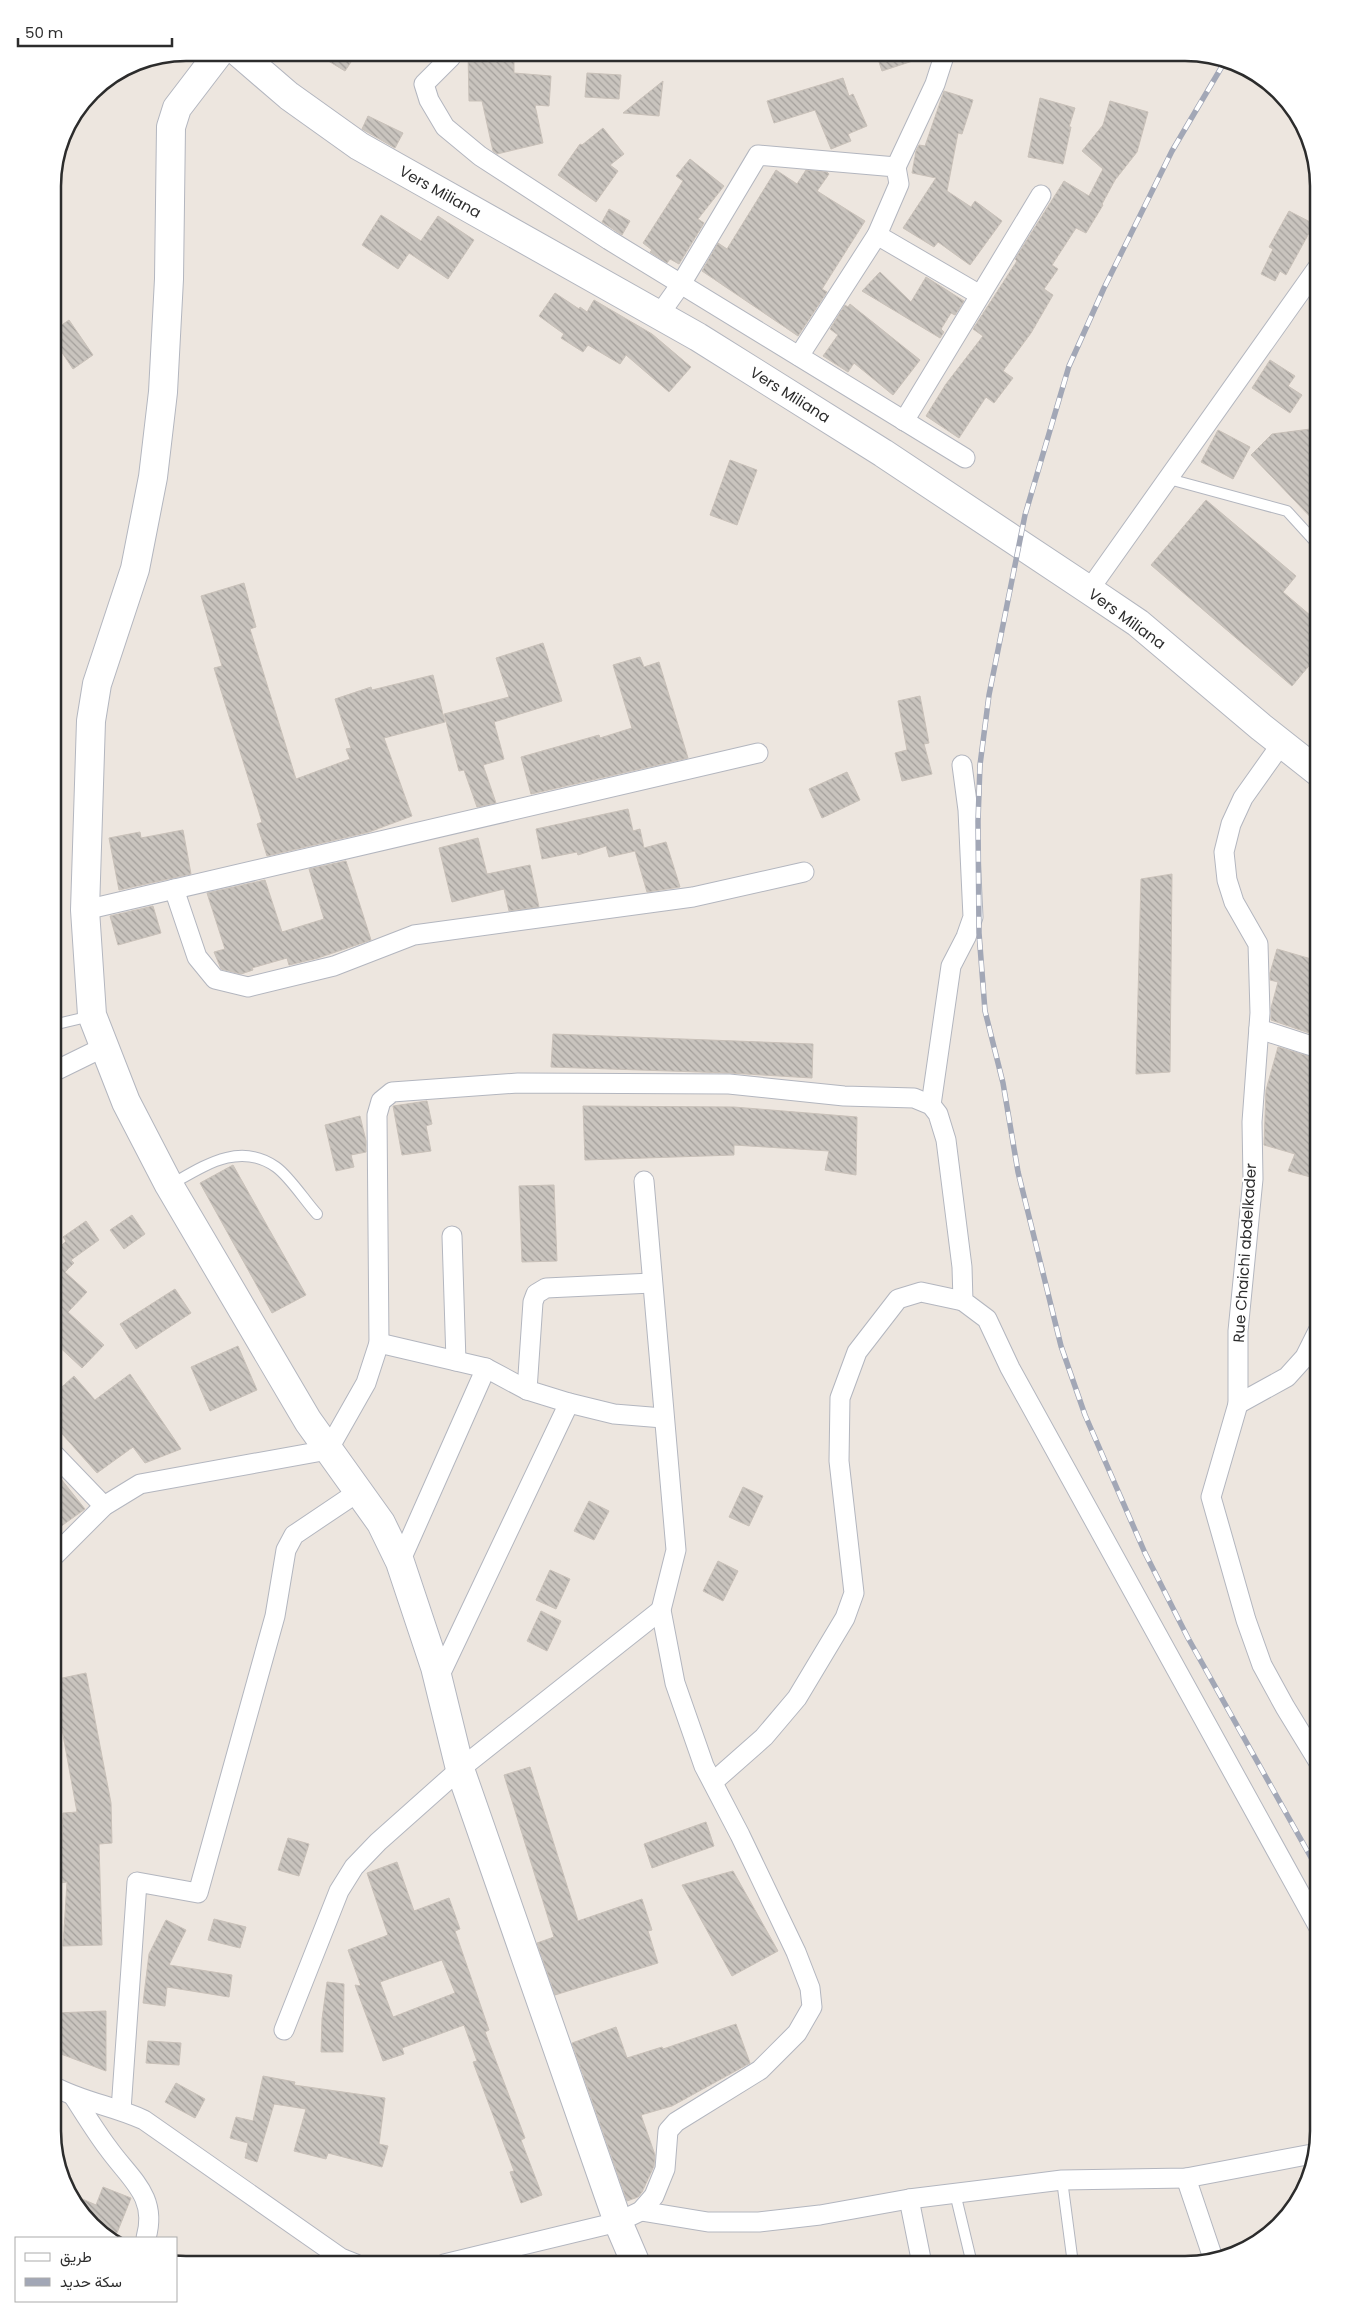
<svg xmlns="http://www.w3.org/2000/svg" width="1371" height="2317" font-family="Poppins,Vazirmatn,sans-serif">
	<defs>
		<pattern id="building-back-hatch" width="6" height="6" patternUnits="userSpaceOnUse" patternTransform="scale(1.25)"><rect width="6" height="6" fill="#c9c4be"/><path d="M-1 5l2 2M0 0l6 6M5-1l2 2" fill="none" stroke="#a39f9b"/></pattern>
	</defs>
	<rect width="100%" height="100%" fill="#ede6df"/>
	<g fill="url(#building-back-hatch)" stroke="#c9c1b9" fill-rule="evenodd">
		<polygon points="315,53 357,53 345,71"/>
		<polygon points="468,53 514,53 514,73 551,76 549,106 535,105 543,143 497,154 493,151 482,101 469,101"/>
		<polygon points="890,53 927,53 928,56 882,71 877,56"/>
		<polygon points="587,73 621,75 619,99 585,97"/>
		<polygon points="843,78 849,96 853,94 867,126 848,134 851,141 831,149 815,110 774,123 767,101"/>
		<polygon points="663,81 659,116 623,113"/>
		<polygon points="944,91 973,100 962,134 958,133 947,191 971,207 975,201 1002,221 970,265 938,242 934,247 903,228 936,178 912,173 916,151 919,145 925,146"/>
		<polygon points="1040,98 1075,108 1069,127 1071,127 1063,164 1028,157"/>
		<polygon points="1110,101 1148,112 1137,152 1115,180 1102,204 1103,205 1086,233 1076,228 1052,265 1058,269 1044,289 1053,295 1031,333 1003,371 1013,378 994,403 986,397 959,438 926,416 946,384 983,336 973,329 1017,261 1015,259 1064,181 1089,196 1103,169 1082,151 1103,125"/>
		<polygon points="368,116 403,133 395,148 362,129"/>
		<polygon points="603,128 624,154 610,165 618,171 596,202 558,175 580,144 582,145"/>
		<polygon points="690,159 724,186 698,219 704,223 679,264 670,259 667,263 650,252 652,250 643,243 683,181 676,176"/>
		<polygon points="776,170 797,184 806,170 827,172 829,174 817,191 865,221 822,289 827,292 798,336 702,271 718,243 727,249"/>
		<polygon points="609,209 630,221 622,235 602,222"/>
		<polygon points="1289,211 1314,224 1286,275 1280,271 1275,281 1261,274 1273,249 1269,247"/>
		<polygon points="381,215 421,241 438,216 474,240 448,279 409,253 398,269 362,245"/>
		<polygon points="880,272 911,302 926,277 964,301 955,315 951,313 941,329 944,332 940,338 862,291"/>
		<polygon points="555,293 579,309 580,307 587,312 594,300 652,334 691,367 669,392 626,355 620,364 588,345 583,352 561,338 564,334 539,316"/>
		<polygon points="850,304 920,360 893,395 854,363 848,372 823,356 838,335 830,329 845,305 848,307"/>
		<polygon points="69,320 93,355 73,369 53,339 53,331"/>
		<polygon points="1270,360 1295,376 1288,386 1302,395 1290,413 1252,388"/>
		<polygon points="1318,428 1318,525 1251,455 1272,434"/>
		<polygon points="1218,430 1250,447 1233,479 1201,462"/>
		<polygon points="730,460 757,470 737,525 710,515"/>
		<polygon points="1206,500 1296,576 1283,592 1318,622 1318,655 1292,686 1151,565"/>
		<polygon points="244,583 256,627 250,629 296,779 350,759 346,749 351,748 335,699 371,687 372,690 433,675 445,722 384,738 412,816 369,832 267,856 257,824 262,822 214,668 222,666 201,596"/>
		<polygon points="543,643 562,701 494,722 504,759 483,765 496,803 477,807 464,770 459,771 444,714 509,697 496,658"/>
		<polygon points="640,657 644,667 659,662 688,758 531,794 521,757 599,735 600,738 632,728 613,665"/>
		<polygon points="920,696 929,743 924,744 932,774 902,781 895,753 907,750 898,701"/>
		<polygon points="847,772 860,800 822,818 809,789"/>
		<polygon points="628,809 633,831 640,829 644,848 666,842 680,887 647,892 635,851 609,857 606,846 578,855 577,852 542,859 536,829"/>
		<polygon points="183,830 191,874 119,890 109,838 140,832 141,838"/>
		<polygon points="478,838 487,874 530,865 539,907 509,911 504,889 452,902 439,848"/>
		<polygon points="346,861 371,940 318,958 289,965 287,958 252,968 253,970 241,974 221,969 214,952 225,949 207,893 265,880 282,932 324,919 309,869"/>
		<polygon points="1172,874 1170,1072 1136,1074 1141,879"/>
		<polygon points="153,906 161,933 118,945 110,916"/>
		<polygon points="1277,949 1318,961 1318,1036 1271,1020 1271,1008 1278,982 1270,980 1270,973"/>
		<polygon points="553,1034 813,1044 812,1078 729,1073 551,1067"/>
		<polygon points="1278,1047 1318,1059 1318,1179 1288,1171 1295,1154 1264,1145 1266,1090"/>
		<polygon points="427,1101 432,1124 426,1126 431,1151 402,1155 393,1106"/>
		<polygon points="583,1106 734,1107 857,1117 856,1175 825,1170 829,1151 734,1145 734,1155 585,1160"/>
		<polygon points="360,1116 366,1141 366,1152 351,1155 354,1167 336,1171 325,1125"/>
		<polygon points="233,1165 306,1295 272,1313 200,1183"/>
		<polygon points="554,1185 557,1261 522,1262 519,1186"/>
		<polygon points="132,1215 145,1234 124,1249 110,1230"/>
		<polygon points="86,1221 99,1240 71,1260 74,1263 65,1272 87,1292 68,1312 104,1345 82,1368 53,1341 53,1243 58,1249 66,1241 63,1237"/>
		<polygon points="175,1289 191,1313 136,1349 120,1324"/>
		<polygon points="238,1346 257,1390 210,1411 191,1367"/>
		<polygon points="130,1374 181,1449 145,1463 133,1447 97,1473 53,1424 53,1395 74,1376 95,1400"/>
		<polygon points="53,1469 85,1509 53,1532"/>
		<polygon points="743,1487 763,1496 749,1526 729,1517"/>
		<polygon points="589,1501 609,1511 594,1540 574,1531"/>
		<polygon points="718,1561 738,1571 723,1601 703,1591"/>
		<polygon points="550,1570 570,1579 556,1609 536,1600"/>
		<polygon points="541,1611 561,1621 547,1651 527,1641"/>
		<polygon points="86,1673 111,1803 112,1843 99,1844 102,1945 63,1946 67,1882 60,1883 63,1813 77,1812 53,1680"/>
		<polygon points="530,1767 578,1921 642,1899 652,1930 648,1931 658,1963 555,1995 537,1943 554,1937 504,1775"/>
		<polygon points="706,1822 714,1846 652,1868 644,1844"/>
		<polygon points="288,1838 309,1844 299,1876 278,1870"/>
		<path d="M397 1862 414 1911 449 1898 460 1929 455 1931 489 2030 485 2032 525 2138 521 2140 542 2195 521 2203 510 2172 514 2171 473 2062 477 2061 464 2025 402 2048 404 2054 383 2061 355 1985 361 1986 348 1950 388 1935 367 1873ZM442 1960 455 1993 393 2017 380 1982Z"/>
		<polygon points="733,1871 778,1951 732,1976 682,1885"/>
		<polygon points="214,1919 246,1927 240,1948 208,1940"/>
		<polygon points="166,1920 186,1930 169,1965 232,1975 229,1997 167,1987 165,2006 143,2003 149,1954"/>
		<polygon points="327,1982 344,1984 343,2052 321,2052 322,2019"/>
		<polygon points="106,2011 106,2071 53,2051 55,2013"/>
		<polygon points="736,2024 750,2063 672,2106 641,2115 655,2155 654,2166 642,2192 638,2197 627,2201 572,2043 616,2027 627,2058 662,2047 663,2049"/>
		<polygon points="148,2041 181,2043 179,2065 146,2063"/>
		<polygon points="263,2076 295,2082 294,2085 385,2098 379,2144 388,2146 382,2167 328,2153 326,2159 294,2151 306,2109 274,2104 257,2162 245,2158 248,2143 230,2138 236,2117 253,2121"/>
		<polygon points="176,2083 205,2099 195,2118 165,2102"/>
		<polygon points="103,2187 131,2198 117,2233 98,2225 69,2193 96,2205"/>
	</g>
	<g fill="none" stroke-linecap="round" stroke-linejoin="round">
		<defs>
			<g id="lane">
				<polyline points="1169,479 1287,511 1318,545"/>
				<polyline points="53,1025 91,1016"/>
				<path d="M170 1185C204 1166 239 1141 276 1167 290 1177 305 1201 317 1214"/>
				<polyline points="1062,2180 1073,2264"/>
				<polyline points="955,2193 972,2264"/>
			</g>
			<g id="street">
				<polyline points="451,57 424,84 429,100 445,127 480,156 609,240 965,458"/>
				<polyline points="896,167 935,84 945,53"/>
				<polyline points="877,235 980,295"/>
				<polyline points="659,315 681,284 758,155 896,167 899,184 877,235 799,356"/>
				<polyline points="904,421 1041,195"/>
				<polyline points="1089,590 1318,267"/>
				<polyline points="1282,743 1243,798 1231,824 1224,852 1227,880 1234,902 1258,944 1260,1013 1252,1122 1253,1179 1238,1331 1238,1404 1211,1497 1246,1620 1262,1665 1285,1707 1318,1761"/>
				<polyline points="174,889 197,957 215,979 248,987 334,966 414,935 693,897 804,872"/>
				<polyline points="85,910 758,753"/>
				<polyline points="1259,1029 1318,1048"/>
				<polyline points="53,1072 104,1047"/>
				<polyline points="931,1105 951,966 966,937 973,917 968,810 962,765"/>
				<polyline points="452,1236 456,1361"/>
				<polyline points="379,1343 486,1368 527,1390 569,1403 614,1414 663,1418"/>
				<polyline points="527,1390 533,1302 536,1294 546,1288 652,1283"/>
				<polyline points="1238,1404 1287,1377 1305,1357 1318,1331"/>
				<polyline points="53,1453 104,1506"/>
				<polyline points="53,1557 104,1506 140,1484 328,1450 366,1383 379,1343 377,1115 381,1101 392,1092 518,1083 729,1084 844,1096 914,1098 931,1105 938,1114 946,1140 962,1267 963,1301 987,1319 1010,1368 1318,1926"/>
				<polyline points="400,1562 486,1368"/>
				<polyline points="438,1679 569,1403"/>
				<polyline points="713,1782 764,1737 797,1698 845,1618 854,1593 839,1461 840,1398 857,1352 898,1299 921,1292 963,1301"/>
				<polyline points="284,2030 339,1891 354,1867 378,1842 460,1769 661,1610"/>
				<path d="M53 2086C82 2102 114 2106 144 2120L341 2258 356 2264"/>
				<path d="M74 2097C85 2114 96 2132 108 2148 130 2179 158 2196 146 2238"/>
				<polyline points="121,2110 137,1882 198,1893 275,1616 286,1550 294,1535 358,1492"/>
				<polyline points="1186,2178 1213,2258"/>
				<polyline points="909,2199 922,2264"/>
				<polyline points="641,2211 708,2222 759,2222 820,2215 909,2199 1062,2180 1186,2178 1312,2154"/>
				<polyline points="444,2264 618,2222 641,2211 654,2196 665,2169 668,2131 676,2122 760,2070 797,2033 812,2007 810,1988 796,1952 740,1835 704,1766 675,1683 661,1610 676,1550 644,1181"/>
			</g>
			<g id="secondary">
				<polyline points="219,53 177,108 171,127 169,279 163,392 153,477 135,569 97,684 91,721 85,910 92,1015 126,1102 169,1185 308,1421 381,1523 400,1562 435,1667 460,1769 618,2222 636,2264"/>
				<polyline points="239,53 289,96 359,146 698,337 883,453 1089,590 1138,623 1261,727 1318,772"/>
			</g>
		</defs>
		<use href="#lane" stroke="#b3b6bf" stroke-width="12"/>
		<use href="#street" stroke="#b3b6bf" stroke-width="21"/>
		<use href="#secondary" stroke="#b3b6bf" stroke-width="30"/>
		<use href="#lane" stroke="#fff" stroke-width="10"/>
		<use href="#street" stroke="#fff" stroke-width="19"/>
		<use href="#secondary" stroke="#fff" stroke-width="28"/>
		<defs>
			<polyline id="rail" points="1224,63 1172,151 1104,288 1069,366 1025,515 989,695 980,765 978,821 979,933 985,1011 1003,1083 1018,1172 1061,1346 1085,1415 1145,1553 1188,1638 1318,1870"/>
		</defs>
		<use href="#rail" stroke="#a2a7b6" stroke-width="5.5"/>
		<use href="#rail" stroke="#fff" stroke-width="4" stroke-dasharray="11" stroke-linecap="butt"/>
	</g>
	<g text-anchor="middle" stroke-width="4" stroke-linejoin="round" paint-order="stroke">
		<g font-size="15" fill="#2c2c2c" stroke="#fff">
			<text transform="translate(440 192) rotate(29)" y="5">Vers Miliana</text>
			<text transform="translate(790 395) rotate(32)" y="5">Vers Miliana</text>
			<text transform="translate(1127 619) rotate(36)" y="5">Vers Miliana</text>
			<text transform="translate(1245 1253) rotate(-86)" y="5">Rue Chaichi abdelkader</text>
		</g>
	</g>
	<path d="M0 0H1371V2317H0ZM186 61H1185A125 125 0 0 1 1310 186V2131A125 125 0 0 1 1185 2256H186A125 125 0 0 1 61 2131V186A125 125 0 0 1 186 61Z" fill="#fff" fill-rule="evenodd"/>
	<path fill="none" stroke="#2c2c2c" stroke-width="2.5" d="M186 61H1185A125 125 0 0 1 1310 186V2131A125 125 0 0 1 1185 2256H186A125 125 0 0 1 61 2131V186A125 125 0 0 1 186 61Z"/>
	<rect x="15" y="2237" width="162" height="65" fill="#ffffff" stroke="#ababab"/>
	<rect x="25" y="2253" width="25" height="8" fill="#ffffff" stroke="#ababab"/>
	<text x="60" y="2262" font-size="15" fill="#2c2c2c">طريق</text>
	<rect x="25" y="2278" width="25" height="8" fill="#a2a7b6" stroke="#ababab"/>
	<text x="60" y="2287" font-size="15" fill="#2c2c2c">سكة حديد</text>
	<path d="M18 38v8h154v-8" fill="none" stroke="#2c2c2c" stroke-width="2.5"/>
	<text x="25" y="38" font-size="15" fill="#2c2c2c" stroke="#ffffff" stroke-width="4" paint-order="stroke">50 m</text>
</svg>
